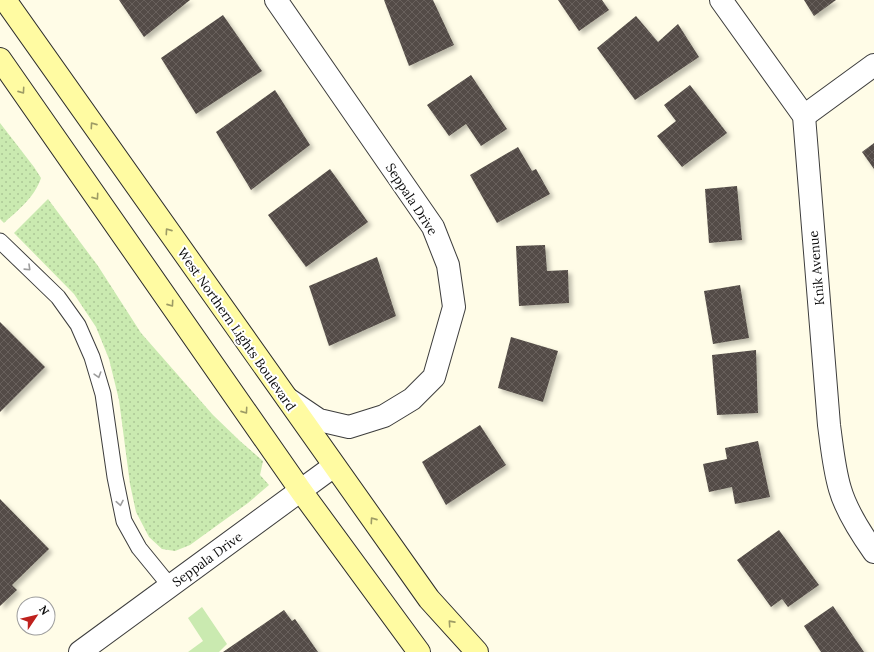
<svg xmlns="http://www.w3.org/2000/svg" width="874" height="652" font-family="Lora,serif">
	<defs>
		<pattern id="grass-dots" width="8" height="8" patternUnits="userSpaceOnUse"><rect width="8" height="8" fill="#caeab0"/><path d="M2 2h.1M6 6h.1" fill="none" stroke="#acc796" stroke-width="1.8" stroke-linecap="round"/></pattern>
		<pattern id="building-cross-hatch" width="8" height="8" patternUnits="userSpaceOnUse"><rect width="8" height="8" fill="#534c46"/><path d="M0 0l8 8M0 8l8-8" fill="none" stroke="#67615c"/></pattern>
		<filter id="shadow"><feDropShadow dx="3.5" dy="3.5" stdDeviation="2" flood-color="#0004"/></filter>
	</defs>
	<rect width="100%" height="100%" fill="#fffce7"/>
	<g fill="url(#grass-dots)">
		<path d="M0 123 34 167 41 178C35 197 18 210 4 223L0 219Z"/>
		<polygon points="48,199 98,266 141,333 213,415 240,441 263,461 260,475 269,485 248,503 190,545 175,551 162,549 149,537 136,512 130,484 119,400 109,359 96,327 74,294 14,233"/>
	</g>
	<polygon fill="#caeab0" points="202,607 227,644 219,652 188,652 203,641 188,618"/>
	<g fill="url(#building-cross-hatch)" filter="url(#shadow)">
		<polygon points="119,0 190,0 144,37"/>
		<polygon points="384,0 433,0 454,45 409,66"/>
		<polygon points="558,0 602,0 609,10 579,31"/>
		<polygon points="804,0 836,0 814,16"/>
		<polygon points="223,15 262,71 196,114 161,58"/>
		<polygon points="636,16 658,42 678,24 699,57 635,100 597,48"/>
		<polygon points="471,75 507,129 481,146 466,124 449,136 427,105"/>
		<polygon points="690,85 727,133 682,167 657,136 676,121 664,105"/>
		<polygon points="275,90 310,145 251,190 216,132"/>
		<polygon points="874,143 874,169 862,152"/>
		<polygon points="518,147 532,171 536,169 550,194 497,223 470,175"/>
		<polygon points="330,169 368,222 306,267 268,215"/>
		<polygon points="737,186 742,240 709,243 705,189"/>
		<polygon points="545,245 547,271 568,270 569,303 519,306 516,246"/>
		<polygon points="377,257 396,316 329,346 309,286"/>
		<polygon points="740,285 749,338 713,344 704,291"/>
		<polygon points="0,322 45,367 0,412"/>
		<polygon points="511,337 558,351 543,402 498,388"/>
		<polygon points="756,350 758,413 717,415 712,355"/>
		<polygon points="480,425 506,465 446,505 422,462"/>
		<polygon points="758,441 770,497 735,504 732,487 709,492 703,464 727,459 725,448"/>
		<polygon points="0,499 49,549 12,585 17,590 0,606"/>
		<polygon points="779,530 819,585 788,607 782,599 771,607 737,560"/>
		<polygon points="833,606 864,652 821,652 804,626"/>
		<polygon points="284,610 292,621 295,619 318,652 223,652"/>
	</g>
	<g fill="none" stroke-linecap="round" stroke-linejoin="round">
		<defs>
			<polyline id="lane" points="0,241 58,297 78,325 92,357 103,394 115,477 124,521 139,548 170,586"/>
			<g id="street">
				<polyline points="276,0 433,227 448,265 454,307 434,377 412,399 384,416 349,427 319,420 288,399"/>
				<path d="M721 0 804 116 829 425C832 447 834 469 840 489 846 510 862 535 874 552"/>
				<polyline points="804,116 874,65"/>
				<polyline points="80,652 334,466"/>
			</g>
			<g id="secondary">
				<polyline points="5,0 429,599 477,652"/>
				<polyline points="0,59 301,491 419,652"/>
			</g>
		</defs>
		<use href="#lane" stroke="#3d3d3d" stroke-width="17"/>
		<use href="#street" stroke="#3d3d3d" stroke-width="24"/>
		<use href="#secondary" stroke="#2c2c2c" stroke-width="24"/>
		<use href="#lane" stroke="#fff" stroke-width="15"/>
		<use href="#street" stroke="#fff" stroke-width="22"/>
		<use href="#secondary" stroke="#fffba2" stroke-width="22"/>
	</g>
	<defs><path id="oneway-chevron" d="M-2-3.5L2.5 0L-2 3.5" fill="none" stroke-width="1.6" stroke-linecap="round" stroke-linejoin="round"/></defs>
	<g stroke="#9d9b65">
		<use href="#oneway-chevron" transform="translate(22 91) rotate(55)"/>
		<use href="#oneway-chevron" transform="translate(93 125) rotate(-125)"/>
		<use href="#oneway-chevron" transform="translate(96 197) rotate(55)"/>
		<use href="#oneway-chevron" transform="translate(168 231) rotate(-125)"/>
		<use href="#oneway-chevron" transform="translate(171 304) rotate(55)"/>
		<use href="#oneway-chevron" transform="translate(245 411) rotate(55)"/>
		<use href="#oneway-chevron" transform="translate(373 520) rotate(-125)"/>
		<use href="#oneway-chevron" transform="translate(451 623) rotate(-132)"/>
	</g>
	<g stroke="#9d9d9d">
		<use href="#oneway-chevron" transform="translate(28 268) rotate(44)"/>
		<use href="#oneway-chevron" transform="translate(98 375) rotate(73)"/>
		<use href="#oneway-chevron" transform="translate(120 503) rotate(79)"/>
	</g>
	<g text-anchor="middle" stroke-width="4" stroke-linejoin="round" paint-order="stroke">
		<g font-size="13" fill="#0a0a0a" stroke="#fff">
			<text transform="translate(412 199) rotate(57)" y="5">Seppala Drive</text>
			<text transform="translate(816 268) rotate(-95)" y="5">Knik Avenue</text>
			<text transform="translate(237 329) rotate(55)" y="5">West Northern Lights Boulevard</text>
			<text transform="translate(207 559) rotate(-36)" y="5">Seppala Drive</text>
		</g>
	</g>
	<g transform="translate(36 616) rotate(55)"><circle r="19" fill="#ffffff" stroke="#9d9d9d"/>
	<path d="M0-3L7 15L0 10L-7 15Z" fill="#bf211d"/>
	<text y="-6" font-size="11" font-weight="bold" text-anchor="middle" fill="#0a0a0a">N</text>
	</g>
</svg>
